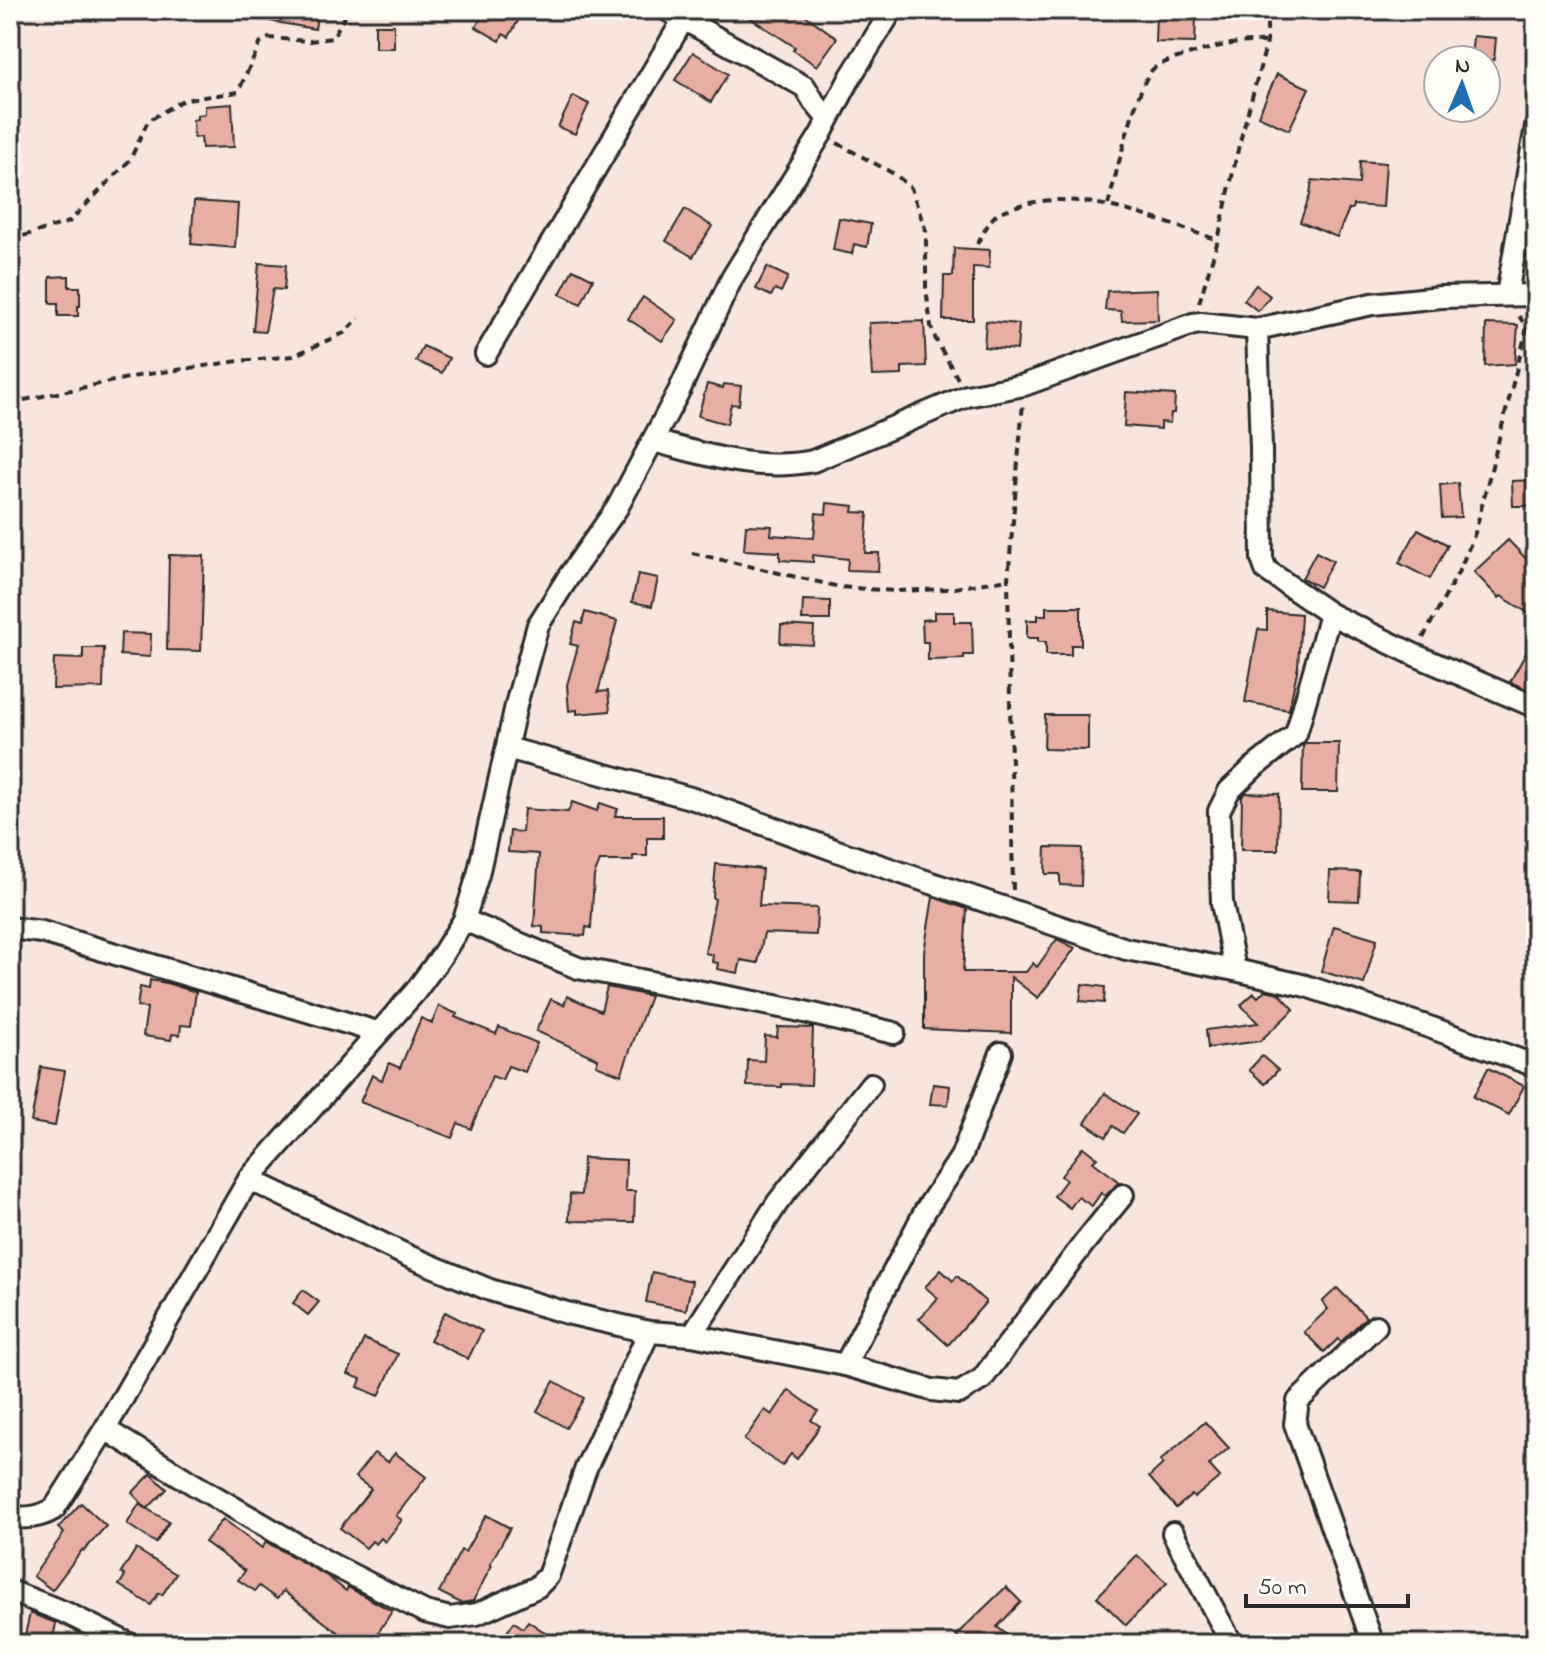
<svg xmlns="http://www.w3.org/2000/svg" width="1546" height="1654" font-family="'Indie Flower',sans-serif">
	<rect width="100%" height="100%" fill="#f7e5de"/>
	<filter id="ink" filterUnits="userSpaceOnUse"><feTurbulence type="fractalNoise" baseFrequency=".0125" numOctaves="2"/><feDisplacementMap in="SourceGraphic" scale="16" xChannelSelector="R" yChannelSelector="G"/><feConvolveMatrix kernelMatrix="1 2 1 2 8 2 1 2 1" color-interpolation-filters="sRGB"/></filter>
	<g filter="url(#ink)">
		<g fill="#e8aea3" stroke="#2b2b2b" stroke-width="2">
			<polygon points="259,10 318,10 315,29 258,19"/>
			<polygon points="485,10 524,10 509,37 503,34 500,41 476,27"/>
			<polygon points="738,10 798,10 837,38 817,66 793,50 795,47"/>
			<polygon points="1156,16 1196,17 1195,43 1155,42"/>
			<rect x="375" y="25" width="19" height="23"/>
			<polygon points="1473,36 1496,38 1494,60 1471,60"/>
			<polygon points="693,52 728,74 711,102 675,80"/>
			<polygon points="1277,74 1309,88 1289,130 1258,116"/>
			<polygon points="573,96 589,104 575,134 558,127"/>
			<polygon points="232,104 234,147 202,148 201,137 194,138 193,120 197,119 197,115 205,114 205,106"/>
			<polygon points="1360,161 1386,163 1383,207 1353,205 1352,209 1349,209 1337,237 1300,222 1310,195 1312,180 1359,184"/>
			<polygon points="194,201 238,204 235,248 191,244"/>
			<polygon points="685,209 712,226 693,257 666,241"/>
			<polygon points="839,218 871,224 867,247 854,244 852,254 833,250"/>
			<polygon points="954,248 990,250 989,268 973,267 973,320 943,320 944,276 953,276"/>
			<polygon points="259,263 286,265 284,290 273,289 265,332 253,331"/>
			<polygon points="767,267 788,277 781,292 775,289 771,296 756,289"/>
			<polygon points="573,269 593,279 581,304 560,294"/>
			<polygon points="69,276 69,287 80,287 80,306 78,306 78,316 58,316 58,303 50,303 50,277"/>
			<polygon points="1256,285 1270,296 1258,311 1244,300"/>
			<polygon points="1157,289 1158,320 1122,321 1121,311 1105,310 1107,291"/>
			<polygon points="643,297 677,320 662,341 628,319"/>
			<polygon points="924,321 926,366 902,367 902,375 872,376 869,323"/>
			<polygon points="986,321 1019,324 1017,350 984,347"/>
			<polygon points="1486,324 1518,325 1515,364 1485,366"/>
			<polygon points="423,346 449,358 442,373 416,361"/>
			<polygon points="707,384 723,388 724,384 741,386 739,405 731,404 727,424 698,416"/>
			<polygon points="1126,392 1175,395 1174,413 1171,413 1170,423 1161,422 1161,429 1124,426"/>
			<polygon points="1536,480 1536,506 1513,506 1512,481"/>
			<polygon points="1458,483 1461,517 1442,518 1440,485"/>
			<polygon points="827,503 854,506 853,512 868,513 865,553 879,553 878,571 847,570 848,559 813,555 813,562 780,560 780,552 744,550 746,525 772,526 771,535 814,538 816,513 826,514"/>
			<polygon points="1418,529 1448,545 1430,579 1399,563"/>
			<polygon points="1508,540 1536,569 1536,618 1501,596 1499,598 1474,572"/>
			<polygon points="1316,552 1333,561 1319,587 1302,578"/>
			<polygon points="169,555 204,556 201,651 167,650"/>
			<polygon points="638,574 658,578 652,606 632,602"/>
			<polygon points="803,600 830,601 830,620 802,620"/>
			<polygon points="1046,607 1081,607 1081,645 1071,645 1071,655 1046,655 1046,642 1038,642 1038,638 1027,638 1027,620 1038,620 1038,615 1046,615"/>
			<polygon points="1267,611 1301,614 1298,666 1289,710 1245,702 1258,629 1267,630"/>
			<polygon points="585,612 617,621 598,692 608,691 610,711 577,714 577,710 569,711 567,685 578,646 570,644 576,622 582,624"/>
			<polygon points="934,612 954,612 954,622 972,622 973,655 964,655 964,659 928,660 928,642 923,642 922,620 934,619"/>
			<polygon points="781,625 814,627 813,645 780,643"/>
			<polygon points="121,633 151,634 150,657 120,655"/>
			<polygon points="1536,635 1536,693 1510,682"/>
			<polygon points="83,648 104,648 103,688 53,689 54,658 83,659"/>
			<polygon points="1045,715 1088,715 1088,750 1044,749"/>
			<polygon points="1305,743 1339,743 1338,792 1302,792 1303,745"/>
			<polygon points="1245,793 1279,794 1278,850 1241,850 1242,797"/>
			<polygon points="572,802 597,811 600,803 618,809 615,816 663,816 663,838 647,838 647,856 633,856 633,861 600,861 594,876 591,928 586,927 585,936 543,933 543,927 534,926 539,854 508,852 510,831 522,832 524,809 568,812"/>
			<polygon points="1046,847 1082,848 1081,886 1060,885 1060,874 1045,874"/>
			<polygon points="716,864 762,869 759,906 817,908 816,935 764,933 758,963 741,960 738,973 717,969 718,963 712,962 713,955 705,953 715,899 713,898"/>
			<polygon points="1330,871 1360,872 1359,901 1329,900"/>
			<polygon points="933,897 967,909 963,972 1026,972 1033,963 1037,967 1057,939 1075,948 1038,998 1011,977 1011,1033 924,1029 924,952"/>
			<polygon points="1334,926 1377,939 1364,984 1321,971"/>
			<polygon points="150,980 166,983 196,992 191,1026 181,1025 180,1035 172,1034 171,1040 143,1036 147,1008 137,1007 140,987 149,989"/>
			<polygon points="1082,984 1105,987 1104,1003 1080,1001"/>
			<polygon points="607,987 650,996 621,1075 596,1065 598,1059 536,1031 551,999 564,1005 567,996 601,1011"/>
			<polygon points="1265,990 1279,993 1294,1009 1260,1041 1208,1048 1206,1030 1258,1023 1241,1005 1254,993 1258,997"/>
			<polygon points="439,1006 457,1014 455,1017 496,1034 499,1027 537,1043 525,1072 508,1066 502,1080 492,1076 471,1129 458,1123 452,1138 360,1102 372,1075 382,1080 389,1063 400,1068 421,1018 432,1023"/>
			<polygon points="778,1027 813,1028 811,1085 782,1084 782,1087 747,1086 748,1060 764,1061 765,1036 777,1037"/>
			<polygon points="1262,1056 1278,1070 1265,1084 1249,1070"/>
			<polygon points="41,1067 65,1071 55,1126 31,1122"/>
			<polygon points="1488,1068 1524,1086 1509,1115 1473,1097"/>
			<polygon points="933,1084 950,1086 948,1105 930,1104"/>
			<polygon points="1105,1093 1137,1114 1123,1133 1113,1126 1106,1137 1085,1123"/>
			<polygon points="1083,1147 1097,1158 1093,1162 1120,1182 1105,1196 1101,1193 1092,1206 1078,1197 1070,1208 1054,1196 1066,1180 1061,1176"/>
			<polygon points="583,1158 626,1160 625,1191 635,1191 634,1222 569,1221 570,1194 581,1195"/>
			<polygon points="941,1270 953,1281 957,1276 986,1302 948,1345 919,1319 938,1298 925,1287"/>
			<polygon points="652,1272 692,1281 686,1310 646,1302"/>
			<polygon points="1337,1288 1366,1317 1341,1342 1338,1339 1324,1352 1304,1332 1328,1309 1322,1302"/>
			<polygon points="303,1290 319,1302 308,1315 293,1303"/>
			<polygon points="445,1312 482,1331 468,1359 430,1340"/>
			<polygon points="364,1339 398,1354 379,1396 358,1387 361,1379 348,1374"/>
			<polygon points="554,1381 584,1398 566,1428 537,1411"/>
			<polygon points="789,1390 818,1411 811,1420 820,1426 797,1459 791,1454 782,1466 744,1440 765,1410 772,1415"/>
			<polygon points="1205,1422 1229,1448 1209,1465 1220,1477 1194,1498 1192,1495 1176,1508 1149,1477 1163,1464 1160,1461"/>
			<polygon points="374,1453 388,1462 395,1453 426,1477 396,1516 402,1520 385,1542 381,1538 376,1544 372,1541 366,1548 340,1528 371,1489 355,1477"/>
			<polygon points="151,1474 167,1489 147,1509 132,1493"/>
			<polygon points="81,1503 106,1526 84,1551 82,1550 52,1590 33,1576 64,1533 58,1528"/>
			<polygon points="139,1504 169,1522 156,1543 127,1524"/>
			<polygon points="486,1515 510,1528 490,1564 492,1565 473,1601 461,1603 439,1592 461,1550 465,1552"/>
			<polygon points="223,1519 262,1548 266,1542 327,1576 346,1591 348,1587 392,1611 371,1644 349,1644 338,1637 340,1634 283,1591 277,1599 259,1586 255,1591 238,1580 245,1571 205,1542"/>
			<polygon points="136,1549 176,1574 162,1595 159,1593 151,1605 119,1585 125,1576 121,1573"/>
			<polygon points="1137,1555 1167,1583 1126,1625 1097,1597"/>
			<polygon points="1006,1587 1021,1602 997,1627 1019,1644 965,1644 956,1635"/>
			<polygon points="30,1613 56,1623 52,1644 23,1644"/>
			<polygon points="528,1621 562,1644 499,1644 514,1622 523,1628"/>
		</g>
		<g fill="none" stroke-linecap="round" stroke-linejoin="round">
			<defs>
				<g id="street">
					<polyline points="667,10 805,87 814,102 828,119"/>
					<polyline points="1507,295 1536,126"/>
					<polyline points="1257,329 1261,448 1262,559 1266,570 1330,614 1415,655 1536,707"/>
					<polyline points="486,354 689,10"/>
					<path d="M653 441C707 455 757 472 813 461L967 396 1024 385 1193 324 1201 323 1257 329 1372 304 1441 297 1536 295"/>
					<polyline points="507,748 694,799 837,851 1126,949 1235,970 1306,986 1432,1028 1536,1066"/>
					<polyline points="464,920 578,968 796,1010 894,1033"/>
					<polyline points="10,928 42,932 377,1032"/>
					<polyline points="1235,970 1222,903 1219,811 1229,791 1254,767 1296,734 1330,614"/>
					<polyline points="249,1179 408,1256 490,1290 567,1313 649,1332 692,1335 845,1365 932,1390 959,1393 982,1379 1085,1242 1123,1195"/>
					<polyline points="692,1335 778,1202 871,1084"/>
					<polyline points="845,1365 925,1211 961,1157 1001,1053"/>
					<polyline points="105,1429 195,1485 327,1562 425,1612 450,1618 477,1614 537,1587 548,1576 586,1468 649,1332"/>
					<path d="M10 1517C27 1518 39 1518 54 1509L105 1429 249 1179 415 992 440 958 464 920 478 875 517 701 538 625 569 576 617 508 679 391 732 278 821 134 851 76 892 10"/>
					<polyline points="1173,1533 1232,1644"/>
					<polyline points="10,1591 64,1612 129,1644"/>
					<polyline points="1373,1644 1295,1424 1298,1401 1376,1326"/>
				</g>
			</defs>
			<use href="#street" stroke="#2b2b2b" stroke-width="26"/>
			<g stroke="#2b2b2b" stroke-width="4" stroke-dasharray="8 6" stroke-linecap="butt">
				<polyline points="837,143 896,175 911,188 926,231 926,288 931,326 936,340 958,379"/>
				<path d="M1108 205C1115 179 1137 83 1153 69 1162 62 1177 58 1188 55 1216 46 1237 41 1267 42"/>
				<polyline points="10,240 69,222 130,160 148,121 183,100 238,92 261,42 269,38 310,41 332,38 344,18 345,10"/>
				<path d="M977 244C983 234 989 220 998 213 1001 211 1005 210 1009 209 1074 183 1155 220 1218 240"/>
				<polyline points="1199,303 1218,240 1239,145 1267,42 1267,10"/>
				<polyline points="10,403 142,375 239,361 293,356 344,333 359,318"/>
				<polyline points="692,553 840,587 896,591 949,589 1008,579"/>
				<polyline points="1423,638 1460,569 1475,533 1527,328 1519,316"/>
				<polyline points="1013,890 1008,579 1023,403"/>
			</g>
			<use href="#street" stroke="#fdfcf7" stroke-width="20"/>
		</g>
	</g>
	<rect width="1546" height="1654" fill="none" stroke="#fdfcf7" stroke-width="40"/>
	<rect x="20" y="20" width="1506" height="1614" fill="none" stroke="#2b2b2b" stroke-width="3" filter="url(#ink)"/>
	<g transform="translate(1462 84) rotate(2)"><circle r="38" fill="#fdfcf7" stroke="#a9a8a5" stroke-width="2"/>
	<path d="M0-6L14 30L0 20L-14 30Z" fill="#1f6fb2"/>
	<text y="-12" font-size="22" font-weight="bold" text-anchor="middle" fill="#2b2b2b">N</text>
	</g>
	<path d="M1246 1594v12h162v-12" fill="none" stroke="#2b2b2b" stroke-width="4"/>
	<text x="1258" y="1594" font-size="24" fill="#2b2b2b" stroke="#fdfcf7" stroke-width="6" paint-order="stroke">50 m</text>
</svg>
